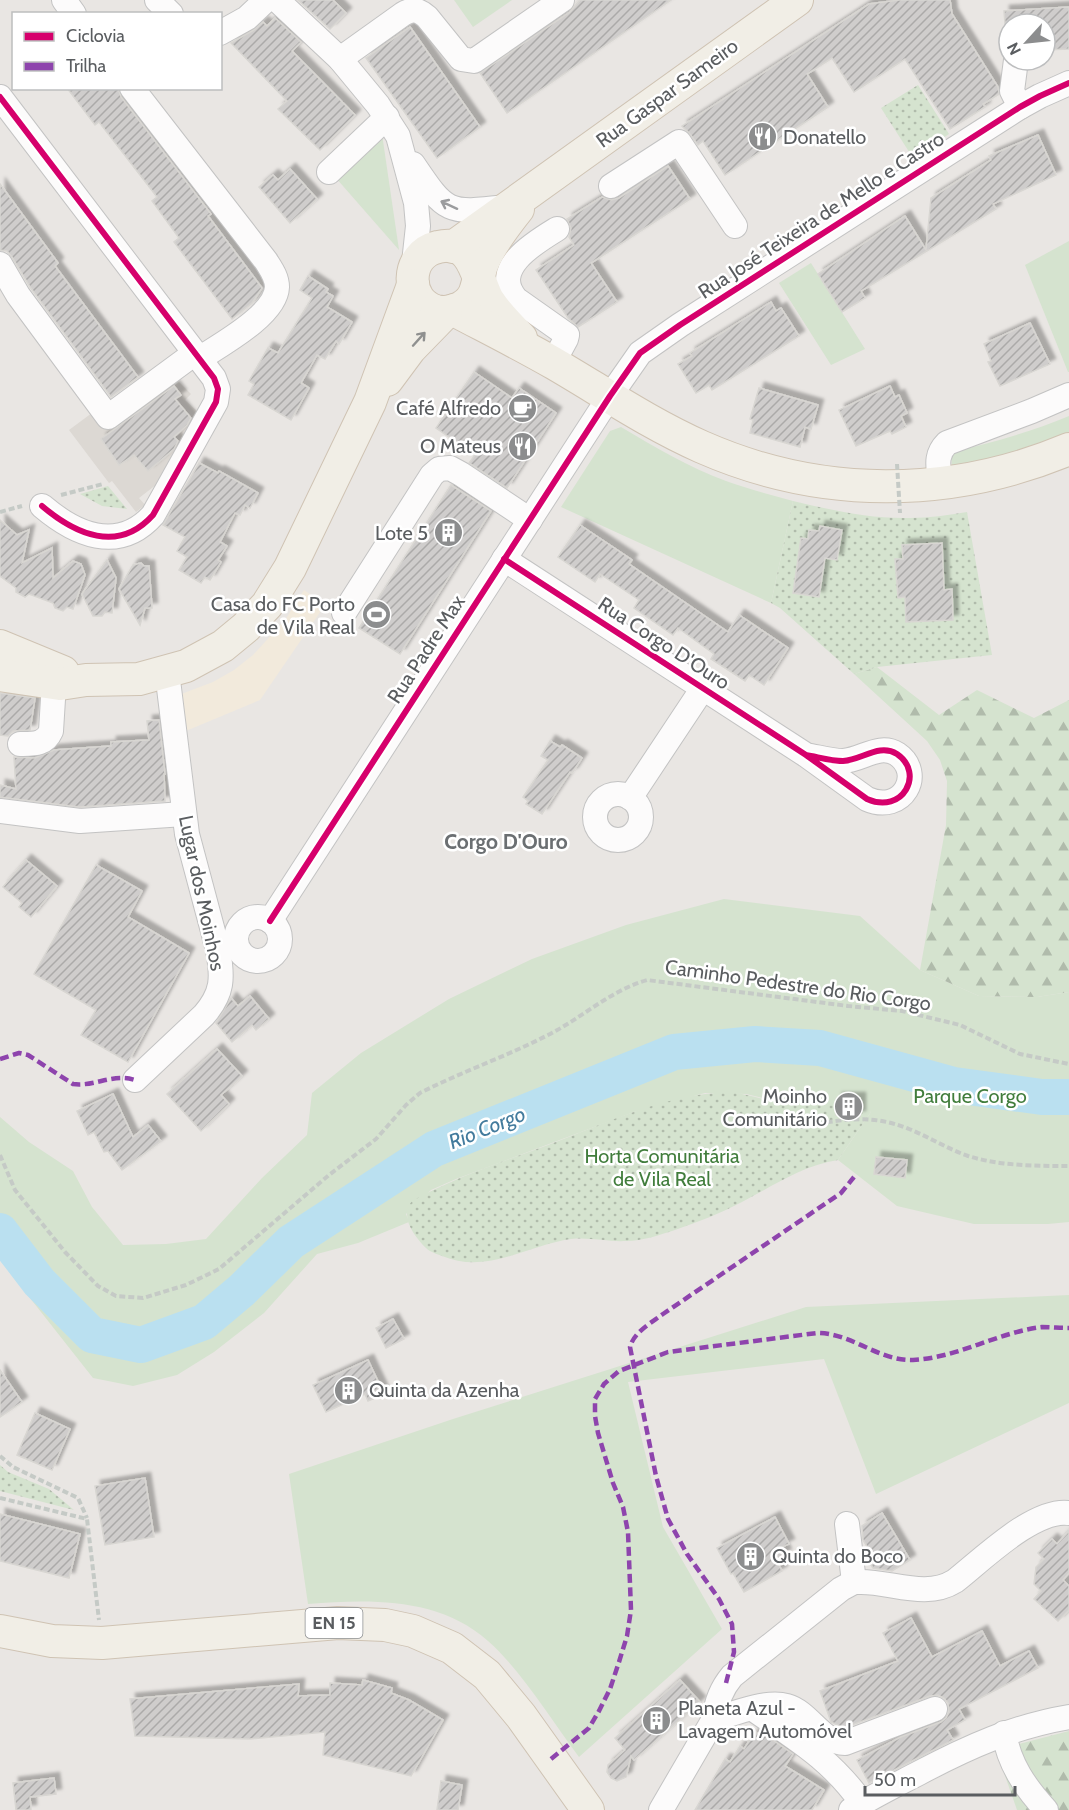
<svg xmlns="http://www.w3.org/2000/svg" width="1069" height="1810" font-family="Cabin,sans-serif">
	<defs>
		<pattern id="forest-firs" width="22" height="20" patternUnits="userSpaceOnUse" patternTransform="scale(1.5)"><rect width="22" height="20" fill="#d5e3cf"/><path d="M5 1l3.5 6h-7zM16 11l3.5 6h-7z" fill="#b0bbab"/></pattern>
		<pattern id="garden-dots" width="8" height="8" patternUnits="userSpaceOnUse" patternTransform="scale(1.5)"><rect width="8" height="8" fill="#d5e3cf"/><path d="M2 2h.1M6 6h.1" fill="none" stroke="#b0bbab" stroke-width="1.8" stroke-linecap="round"/></pattern>
		<pattern id="building-hatch" width="6" height="6" patternUnits="userSpaceOnUse" patternTransform="scale(1.5)"><rect width="6" height="6" fill="#cfcdcc"/><path d="M-1 1l2-2M0 6l6-6M5 7l2-2" fill="none" stroke="#abaaa9"/></pattern>
		<filter id="shadow"><feDropShadow dx="5.5" dy="-5.5" stdDeviation="1.5" flood-color="#0004"/></filter>
	</defs>
	<rect width="100%" height="100%" fill="#e9e6e3"/>
	<polygon fill="#f2eadc" points="304,590 325,605 260,700 181,733 176,696 213,682 234,670 253,655 285,620"/>
	<polygon fill="#dcd8d3" points="169,381 174,386 179,382 191,394 185,400 197,411 157,484 139,498 145,505 136,512 112,481 109,483 69,430 96,410 118,419 122,424"/>
	<g fill="#d5e3cf">
		<polygon points="454,0 512,0 473,27"/>
		<polygon points="382,134 399,250 336,178"/>
		<polygon points="1069,241 1069,372 1068,372 1025,265"/>
		<polygon points="811,263 865,349 831,365 779,283"/>
		<path d="M1069 416V433L1005 455 952 467 951 452C991 443 1031 432 1069 416Z"/>
		<path d="M621 427C655 447 688 467 726 481 748 489 771 495 793 501L771 603 561 507 610 431Z"/>
		<polygon points="724,899 860,916 920,970 979,996 1037,997 1069,992 1069,1222 1048,1224 974,1224 897,1206 838,1160 871,1112 819,1102 799,1105 789,1104 746,1094 705,1093 634,1112 456,1179 431,1190 406,1214 409,1222 358,1243 317,1254 264,1313 214,1352 177,1375 133,1386 93,1378 0,1260 0,1117 29,1142 73,1171 92,1207 123,1245 166,1244 206,1239 262,1178 307,1135 312,1093 361,1053 449,999 532,959 626,925"/>
		<path d="M1069 1295V1403L876 1494 824 1359 628 1382 663 1527 722 1629 579 1757C552 1721 521 1670 488 1641 439 1597 370 1599 308 1604L289 1474 453 1419 806 1307Z"/>
	</g>
	<g fill="url(#forest-firs)">
		<polygon points="877,667 939,715 977,690 1034,718 1069,700 1069,992 1037,997 979,996 920,970 946,825 947,781 940,760 927,741 854,674"/>
		<polygon points="1069,1731 1069,1810 1017,1810 996,1750"/>
	</g>
	<g fill="url(#garden-dots)">
		<polygon points="918,85 949,134 913,158 881,108"/>
		<polygon points="108,486 127,509 102,506 80,494"/>
		<path d="M793 501C831 510 871 519 910 518 929 518 948 515 967 512L992 655 877 667 854 674 780 608 771 603Z"/>
		<path d="M729 1092C750 1094 769 1102 789 1104 799 1106 807 1103 817 1102 837 1100 854 1104 871 1112L838 1160C803 1165 773 1186 742 1202 721 1213 698 1222 675 1230 659 1235 643 1241 626 1241 608 1242 590 1237 571 1239 528 1245 487 1275 442 1256 437 1254 430 1252 426 1248 414 1236 399 1216 412 1201 456 1177 502 1162 548 1145 607 1123 665 1094 729 1092Z"/>
		<polygon points="0,1465 8,1472 49,1489 74,1510 0,1491"/>
	</g>
	<g fill="none" stroke-linecap="round" stroke-linejoin="round">
		<polyline stroke="#bae0f0" stroke-width="36" points="0,1231 39,1282 92,1335 141,1345 204,1322 242,1290 291,1242 434,1149 674,1052 755,1044 820,1048 954,1085 1042,1097 1069,1097"/>
	</g>
	<g fill="url(#building-hatch)" stroke="#d8d6d2" stroke-width="1.5" filter="url(#shadow)">
		<polygon points="298,0 333,0 346,13 330,29"/>
		<polygon points="580,0 671,0 507,113 480,73 570,12"/>
		<polygon points="899,0 950,0 952,14 998,87 999,94 983,104 985,107 950,129 905,59 854,92 832,58 807,74 828,107 725,175 703,141 698,145 690,134 682,126 869,4"/>
		<polygon points="1069,7 1069,49 1045,50 1045,24 1005,24 1004,11"/>
		<polygon points="275,18 301,42 292,51 355,115 320,150 278,109 287,101 231,43 254,30 263,22 267,26"/>
		<polygon points="410,27 480,127 437,158 366,58"/>
		<polygon points="67,88 118,88 121,97 211,214 208,216 262,288 252,303 232,319 174,242 179,238 152,201 157,197 99,122 95,125"/>
		<polygon points="1038,135 1056,175 993,204 996,209 861,291 865,298 842,312 818,274 905,216 926,250 931,198 991,160 989,156"/>
		<polygon points="668,166 690,199 591,263 617,302 578,327 568,318 536,270 574,245 569,237 571,228 567,219 602,197 611,200 619,198"/>
		<polygon points="290,169 317,199 290,223 259,187 273,175 278,180"/>
		<polygon points="0,184 58,263 55,266 138,377 111,397 30,287 12,257 7,251 0,250"/>
		<polygon points="308,276 328,289 326,292 333,296 327,307 352,322 339,344 336,341 325,359 317,355 301,383 309,388 291,420 248,395 254,384 249,381 268,348 278,353 312,298 300,290"/>
		<polygon points="771,302 776,311 781,308 799,336 712,390 709,385 696,393 678,364 692,356 690,353"/>
		<polygon points="1030,323 1050,364 1000,386 988,362 991,361 984,344"/>
		<polygon points="474,372 512,398 519,388 556,413 507,488 469,463 475,455 436,428"/>
		<polygon points="174,386 181,395 175,399 191,418 187,425 174,437 178,441 174,449 148,471 134,455 119,465 101,439"/>
		<polygon points="890,386 895,397 899,395 907,413 901,416 906,427 892,434 890,431 856,446 839,410"/>
		<polygon points="759,388 818,405 811,429 805,427 800,447 750,433 753,420 750,419"/>
		<polygon points="199,463 218,473 219,471 258,493 250,508 245,505 240,515 235,513 220,542 227,546 218,560 221,562 210,580 205,577 201,583 179,570 187,557 177,551 185,537 163,525"/>
		<polygon points="451,485 491,511 400,654 359,628"/>
		<polygon points="0,520 17,535 29,530 22,563 52,548 53,578 73,561 81,564 85,575 73,609 67,607 63,611 55,608 53,603 29,594 25,597 16,592 16,588 0,576"/>
		<polygon points="580,525 632,560 629,564 728,632 739,615 788,648 764,685 749,675 745,681 711,659 714,654 678,628 673,635 634,608 639,600 600,574 595,582 558,557"/>
		<polygon points="820,526 842,530 837,560 825,558 819,597 793,593 801,538 808,539 809,530 819,531"/>
		<polygon points="942,543 944,590 952,589 953,620 906,622 905,597 898,598 895,559 903,559 902,545"/>
		<polygon points="107,560 116,578 112,613 105,612 102,616 93,616 82,594"/>
		<polygon points="141,563 144,566 149,566 152,608 145,608 140,625 119,589 133,565"/>
		<polygon points="0,693 35,698 30,730 13,731 8,736 0,735"/>
		<polygon points="159,720 165,774 164,774 165,801 80,807 0,797 0,785 16,789 14,757 35,758 54,750 111,746 111,742 149,740 147,721"/>
		<polygon points="550,741 560,747 562,745 582,758 572,773 570,772 542,814 526,804 528,801 523,797 548,760 541,756"/>
		<polygon points="26,860 57,886 31,917 19,907 22,903 3,887"/>
		<polygon points="96,865 142,891 128,917 189,953 128,1062 81,1035 96,1010 34,974"/>
		<polygon points="250,996 269,1019 256,1030 252,1025 232,1042 216,1023 231,998 238,1006"/>
		<polygon points="217,1049 242,1076 221,1095 229,1104 201,1131 167,1094"/>
		<polygon points="113,1094 133,1137 148,1125 161,1141 122,1170 108,1151 104,1152 94,1132 88,1135 77,1111"/>
		<polygon points="837,1098 860,1098 860,1116 836,1115"/>
		<polygon points="876,1157 907,1160 905,1178 874,1174"/>
		<polygon points="393,1319 404,1339 386,1348 376,1328"/>
		<polygon points="368,1360 384,1394 368,1401 365,1394 326,1412 313,1385"/>
		<polygon points="0,1370 22,1402 0,1417"/>
		<polygon points="35,1413 70,1429 52,1470 17,1455"/>
		<polygon points="145,1478 154,1537 105,1545 95,1486"/>
		<polygon points="882,1513 910,1560 892,1571 873,1568 866,1557 871,1553 863,1540 862,1526"/>
		<polygon points="0,1514 80,1534 69,1578 0,1561"/>
		<polygon points="775,1517 789,1544 782,1547 786,1554 776,1559 782,1571 744,1592 733,1573 731,1574 717,1548"/>
		<polygon points="1069,1531 1069,1573 1063,1580 1069,1586 1069,1610 1058,1621 1034,1599 1041,1591 1034,1584 1036,1567 1044,1559 1038,1553 1052,1539 1057,1544"/>
		<polygon points="911,1618 932,1657 982,1631 1000,1666 1029,1651 1038,1668 959,1709 965,1720 947,1730 953,1740 869,1783 857,1760 901,1737 941,1722 946,1718 949,1712 948,1703 944,1698 938,1695 930,1696 844,1728 831,1722 820,1691 898,1661 883,1633"/>
		<polygon points="363,1680 392,1688 391,1693 409,1700 443,1720 411,1776 323,1755 325,1732 250,1739 135,1736 130,1699 299,1684 298,1696 330,1695 330,1683 362,1685"/>
		<polygon points="680,1680 700,1702 634,1760 631,1756 626,1777 617,1781 611,1778 607,1772 608,1765 625,1750 615,1738"/>
		<polygon points="755,1732 759,1734 761,1732 793,1754 785,1766 824,1790 812,1810 695,1810 725,1759 730,1762 740,1746 744,1749"/>
		<polygon points="54,1778 56,1794 30,1797 31,1810 16,1810 13,1783"/>
		<polygon points="441,1781 462,1785 458,1810 437,1810"/>
	</g>
	<g fill="none" stroke-linecap="round" stroke-linejoin="round">
		<defs>
			<g id="minor">
				<polyline points="64,0 74,14"/>
				<polyline points="157,0 171,14"/>
				<polyline points="277,0 340,59 378,105 398,136 416,203 418,226 413,272"/>
				<polyline points="220,33 247,18 266,0"/>
				<path d="M340 59 403 14C413 8 419 10 427 17L461 59 474 61 562 0"/>
				<polyline points="1016,60 1012,91 1020,107"/>
				<path d="M132 88 266 261C271 269 277 277 277 287 276 315 220 345 199 359"/>
				<path d="M0 97 214 378 218 389 216 402 153 515C118 554 75 534 42 506"/>
				<path d="M413 164C446 213 447 214 506 207"/>
				<polyline points="329,172 387,117"/>
				<polyline points="611,186 679,142 735,226"/>
				<polyline points="0,264 18,295 108,417 195,353"/>
				<path d="M553 363 566 339 567 335 516 299C490 269 534 243 557 229"/>
				<path d="M940 484C939 468 934 456 947 443L1032 411 1069 395"/>
				<path d="M504 559 806 755 867 799C903 815 925 773 897 754 879 743 862 760 843 761 831 761 818 757 806 755"/>
				<polyline points="344,613 432,475 439,469 450,468 461,474 530,520"/>
				<path d="M20 744C33 744 45 745 51 731L54 683"/>
				<circle cx="618" cy="817" r="23"/>
				<polyline points="630,798 703,688"/>
				<polyline points="0,811 80,821 184,814"/>
				<circle cx="258" cy="939" r="22"/>
				<polyline points="270,921 610,396 640,353 680,325 1020,107 1040,96 1069,83"/>
				<path d="M135 1080 204 1015C223 993 223 978 218 950L187 834 167 672"/>
				<polyline points="847,1524 854,1582"/>
				<path d="M753 1709C796 1739 831 1759 862 1803"/>
				<path d="M714 1719C735 1714 765 1700 787 1706 809 1712 822 1743 845 1743L935 1709"/>
				<path d="M1004 1733C1009 1764 1025 1787 1046 1810"/>
				<path d="M661 1810 714 1719C716 1703 721 1689 732 1676L841 1589 854 1582H861C893 1582 926 1599 955 1581 982 1560 1034 1508 1069 1513"/>
				<path d="M851 1810C873 1796 896 1785 919 1773 968 1747 1015 1726 1069 1717"/>
			</g>
			<g id="major">
				<path d="M518 209C506 224 493 241 485 258 478 271 480 277 476 289 472 305 453 315 436 311 404 302 405 254 438 247 474 238 476 278 488 300 497 314 509 326 521 338"/>
				<polyline points="453,247 797,0"/>
				<path d="M454 310C488 328 522 345 555 364 603 392 650 424 702 447 820 499 950 499 1069 449"/>
				<polyline points="387,380 410,349 446,312"/>
				<polyline points="0,646 63,672"/>
				<polyline points="0,675 60,684 86,680 139,679 186,666 223,646 246,627 267,605 290,568 370,402 413,285"/>
				<polyline points="0,1631 52,1641 102,1643 338,1623 385,1625 413,1631 452,1648 487,1675 521,1716 588,1810"/>
			</g>
		</defs>
		<use href="#minor" stroke="#c3c3c3" stroke-width="26"/>
		<use href="#major" stroke="#cfc3b3" stroke-width="34"/>
		<g stroke="#c5cac6" stroke-width="4" stroke-dasharray="6 3" stroke-linecap="butt">
			<polyline points="61,495 103,484"/>
			<polyline points="0,512 22,506"/>
			<path d="M800 1127C840 1120 870 1113 909 1129 929 1137 948 1149 968 1156 1001 1166 1035 1166 1069 1166"/>
			<path d="M0 1155 15 1190 65 1252 98 1286 116 1296 143 1298 186 1285 219 1269 329 1175 376 1139 406 1105 420 1093C461 1072 505 1057 546 1036 581 1019 609 991 647 980L848 1006 902 1011 960 1025 1020 1054 1069 1064"/>
			<polyline points="0,1456 13,1467 78,1498 87,1518"/>
			<polyline points="0,1498 87,1519 99,1620"/>
		</g>
		<use href="#minor" stroke="#fcfbfb" stroke-width="24"/>
		<use href="#major" stroke="#f1eee6" stroke-width="32"/>
		<polyline stroke="#c5cac6" stroke-width="4" stroke-dasharray="6 3" stroke-linecap="butt" points="897,464 900,513"/>
		<g stroke="#8e44ad" stroke-width="4.5" stroke-dasharray="9 4.5" stroke-linecap="butt">
			<path d="M0 1059 19 1053 28 1055 73 1084C94 1087 113 1073 135 1080"/>
			<path d="M726 1683 734 1652 732 1624 719 1599 687 1554 668 1519 656 1476 630 1347C634 1332 651 1323 663 1314L841 1193 854 1177"/>
			<path d="M551 1759 589 1728 599 1711 610 1689 619 1662 627 1636 631 1610 628 1532 623 1507 613 1483 598 1433 595 1416V1399L604 1384 619 1371 668 1352 817 1333C852 1333 878 1361 913 1360 957 1358 999 1332 1042 1327 1051 1327 1060 1328 1069 1328"/>
		</g>
		<defs>
			<g id="cycleway">
				<path d="M0 97 214 378 218 389 216 402 153 515C118 554 75 534 42 506"/>
				<path d="M504 559 806 755 867 799C903 815 925 773 897 754 879 743 862 760 843 761 831 761 818 757 806 755"/>
				<polyline points="270,921 610,396 640,353 680,325 1020,107 1040,96 1069,83"/>
			</g>
		</defs>
		<use href="#cycleway" stroke="#fff" stroke-width="10"/>
		<use href="#cycleway" stroke="#d6006c" stroke-width="6"/>
	</g>
	<defs><path id="oneway-shaft" d="M-6 0H5M1.5-3L5.5 0L1.5 3" fill="none" stroke-width="1.6" stroke-linecap="round" stroke-linejoin="round" transform="scale(1.5)"/></defs>
	<use stroke="#9b9c9e" href="#oneway-shaft" transform="translate(449 205) rotate(-155)"/>
	<use stroke="#8f908f" href="#oneway-shaft" transform="translate(419 339) rotate(-48)"/>
	<defs>
		<symbol id="restaurant-disc" viewBox="-11 -11 22 22"><circle r="9.5" fill="#8c8d8e" stroke="#fff"/><path d="M-5-6h1v4h1v-4h1v4h1v-4h1v5L-1.5 .5V6h-2V.5L-5-1ZM5-6V6H3V1.5H1.5Q1.5-4 5-6Z" fill="#fff"/></symbol>
		<symbol id="cafe-disc" viewBox="-11 -11 22 22"><circle r="9.5" fill="#8c8d8e" stroke="#fff"/><path d="M-5.5-4.5H6V0H3Q3 3.5 0 3.5H-2.5Q-5.5 3.5-5.5 0ZM3-3.2v2h1.7v-2ZM-6 4.5H4V6H-6Z" fill="#fff"/></symbol>
		<symbol id="building-disc" viewBox="-11 -11 22 22"><circle r="9.5" fill="#8c8d8e" stroke="#fff"/><path d="M-4-6H4V6H1V3H-1V6H-4ZM-2.5-4.3h1.7v1.8h-1.7ZM.8-4.3h1.7v1.8H.8ZM-2.5-1h1.7V.8h-1.7ZM.8-1h1.7V.8H.8Z" fill="#fff"/></symbol>
		<symbol id="stadium-disc" viewBox="-11 -11 22 22"><circle r="9.5" fill="#8c8d8e" stroke="#fff"/><path d="M0-5a6.5 5 0 1 0 0 10a6.5 5 0 1 0 0-10ZM-3.5-1.8h7v3.6h-7Z" fill="#fff"/></symbol>
	</defs>
	<g fill-rule="evenodd">
		<use href="#restaurant-disc" x="746" y="120" width="33" height="33"/>
		<use href="#cafe-disc" x="506" y="392" width="33" height="33"/>
		<use href="#restaurant-disc" x="506" y="430" width="33" height="33"/>
		<use href="#building-disc" x="432" y="516" width="33" height="33"/>
		<use href="#stadium-disc" x="360" y="598" width="33" height="33"/>
		<use href="#building-disc" x="832" y="1090" width="33" height="33"/>
		<use href="#building-disc" x="332" y="1374" width="33" height="33"/>
		<use href="#building-disc" x="734" y="1540" width="33" height="33"/>
		<use href="#building-disc" x="640" y="1704" width="33" height="33"/>
	</g>
	<g text-anchor="middle" stroke-width="5" stroke-linejoin="round" paint-order="stroke">
		<rect fill="#fff" stroke="#8c8e90" stroke-width="1.5" x="305.5" y="1608" width="57" height="30" rx="4.5"/>
		<g font-size="18" font-weight="bold" fill="#5a5d60">
			<text x="334" y="1629">EN 15</text>
		</g>
		<g font-size="20" fill="#5a5d60" stroke="#fff">
			<text transform="translate(667 93) rotate(-36)" y="7">Rua Gaspar Sameiro</text>
			<text transform="translate(821 215) rotate(-33)" y="7">Rua José Teixeira de Mello e Castro</text>
			<text transform="translate(664 643) rotate(33)" y="7">Rua Corgo D'Ouro</text>
			<text transform="translate(426 649) rotate(-57)" y="7">Rua Padre Max</text>
			<text transform="translate(202 893) rotate(78)" y="7">Lugar dos Moinhos</text>
			<text transform="translate(798 985) rotate(8)" y="7">Caminho Pedestre do Rio Corgo</text>
		</g>
		<g font-size="20" fill="#5a5d60" stroke="#fff" text-anchor="end">
			<text x="783" y="144" text-anchor="start">Donatello</text>
			<text x="501" y="415">Café Alfredo</text>
			<text x="501" y="453">O Mateus</text>
			<text x="428" y="540">Lote 5</text>
			<text x="355" y="611">Casa do FC Porto<tspan x="355" dy="23">de Vila Real</tspan></text>
			<text x="827" y="1103">Moinho<tspan x="827" dy="23">Comunitário</tspan></text>
			<text x="369" y="1397" text-anchor="start">Quinta da Azenha</text>
			<text x="772" y="1563" text-anchor="start">Quinta do Boco</text>
			<text x="678" y="1715" text-anchor="start">Planeta Azul -<tspan x="678" dy="23">Lavagem Automóvel</tspan></text>
		</g>
		<g font-size="20" fill="#417d3c" stroke="#fff">
			<text x="970" y="1103">Parque Corgo</text>
			<text x="662" y="1163">Horta Comunitária<tspan x="662" dy="23">de Vila Real</tspan></text>
		</g>
		<g font-size="21" font-weight="bold" fill="#6b6f72" stroke="#fff">
			<text x="506" y="849">Corgo D'Ouro</text>
		</g>
		<g font-size="21" font-style="italic" fill="#437b9d" stroke="#fff">
			<text transform="translate(487 1128) rotate(-22)" y="7">Rio Corgo</text>
		</g>
	</g>
	<rect x="12" y="12" width="210" height="78" fill="#ffffff" stroke="#bdbebf" stroke-width="1.5"/>
	<rect x="24" y="32" width="30" height="9" fill="#d6006c" stroke="#bdbebf" stroke-width="1.5"/>
	<text x="66" y="42" font-size="18" fill="#5a5d60">Ciclovia</text>
	<rect x="24" y="62" width="30" height="9" fill="#8e44ad" stroke="#bdbebf" stroke-width="1.5"/>
	<text x="66" y="72" font-size="18" fill="#5a5d60">Trilha</text>
	<g transform="translate(1027 42) rotate(243)"><circle r="28" fill="#ffffff" stroke="#bdbebf" stroke-width="1.5"/>
	<path d="M0-4.5L10 22L0 15L-10 22Z" fill="#8c8d8e"/>
	<text y="-9" font-size="16" font-weight="bold" text-anchor="middle" fill="#5a5d60">N</text>
	</g>
	<path d="M865 1786v9h150v-9" fill="none" stroke="#5a5d60" stroke-width="3"/>
	<text x="874" y="1786" font-size="18" fill="#5a5d60" stroke="#ffffff" stroke-width="4.5" paint-order="stroke">50 m</text>
</svg>
